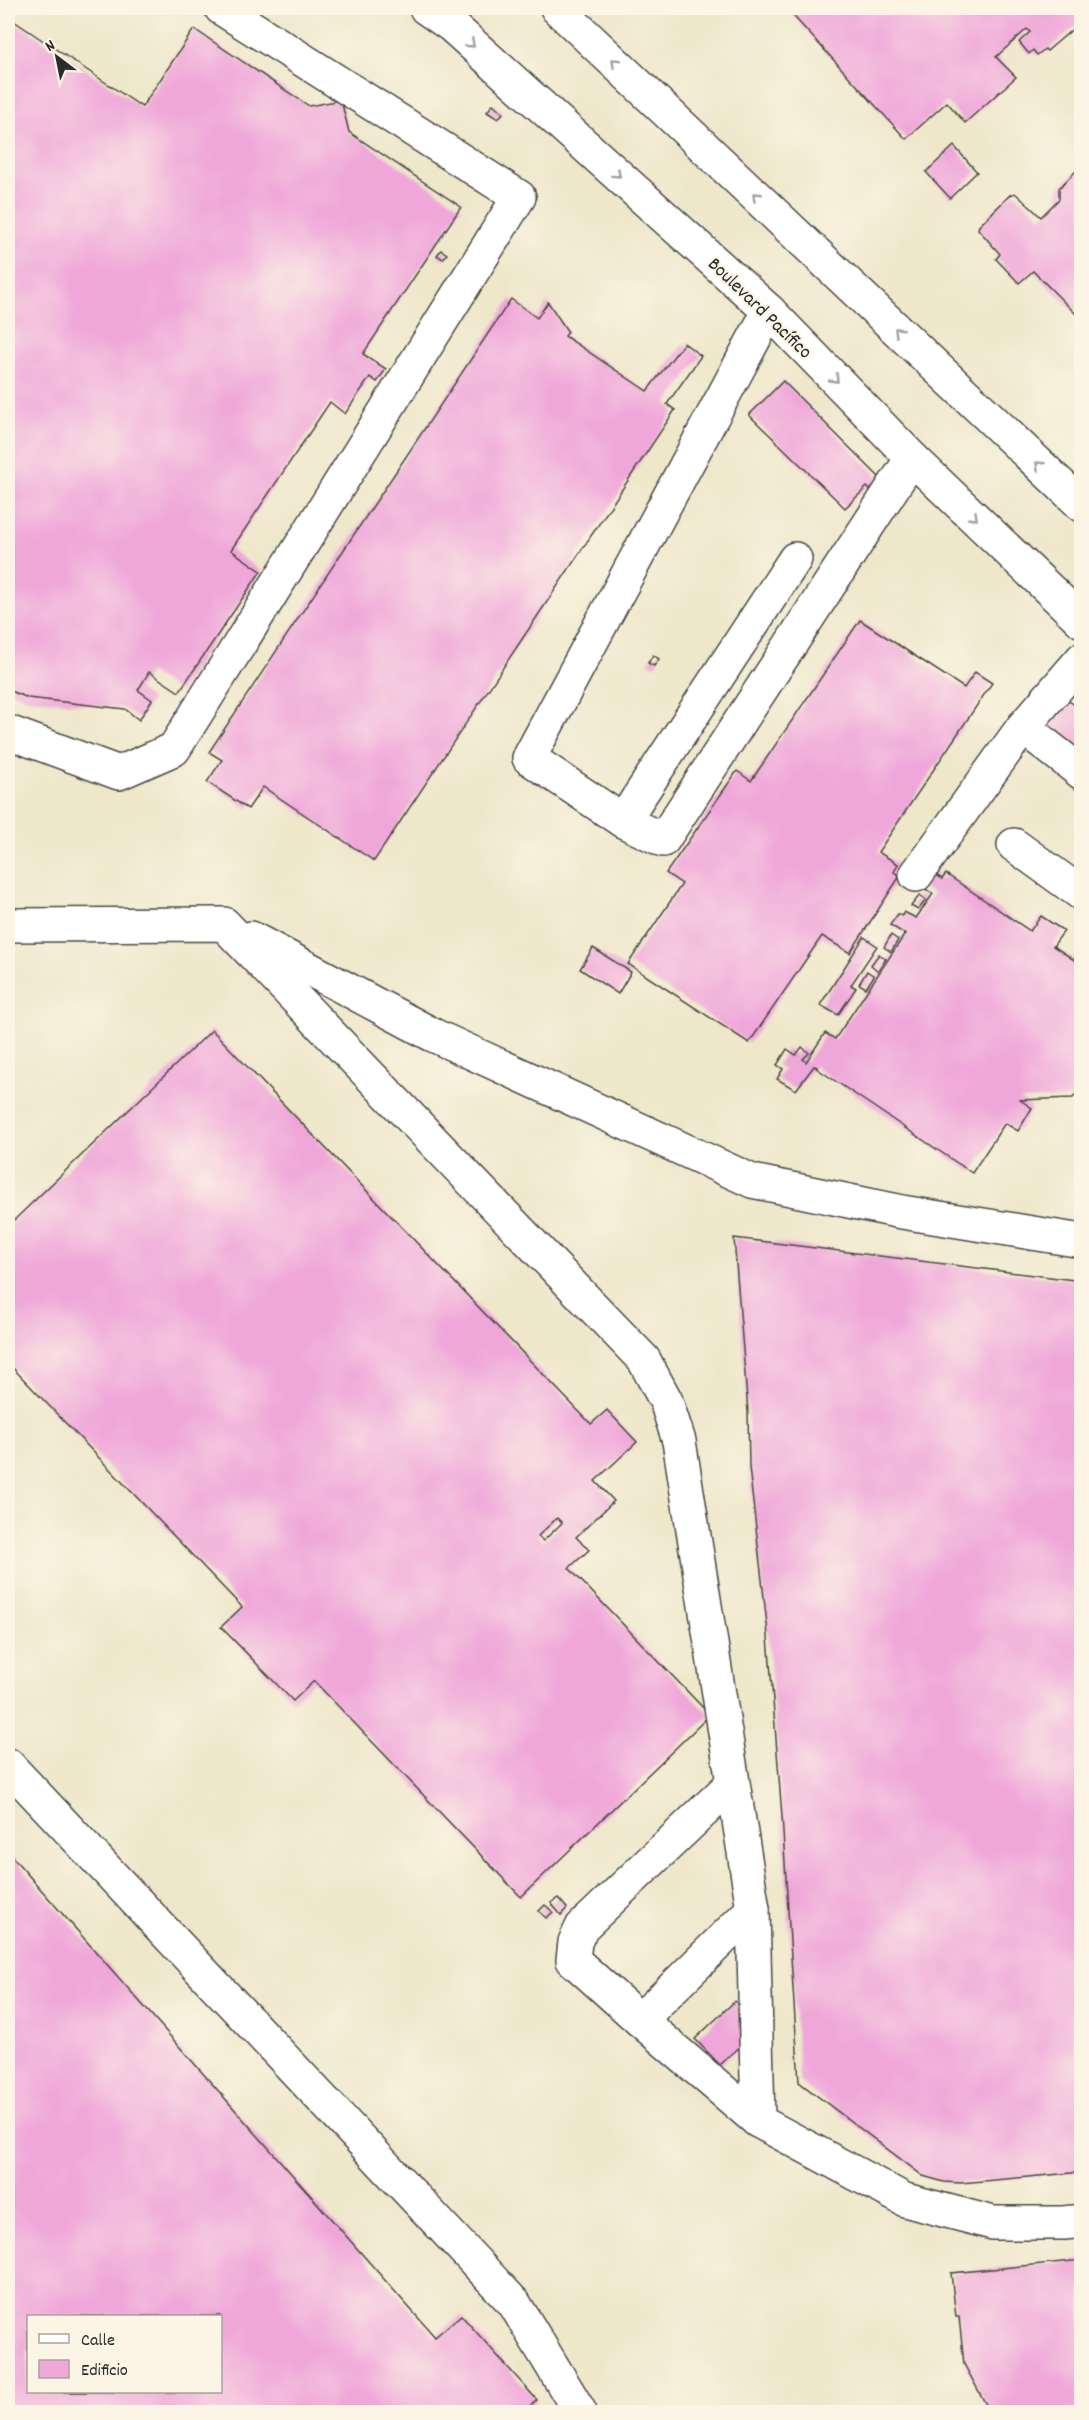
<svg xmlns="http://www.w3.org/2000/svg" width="1089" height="2420" font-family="Dekko,sans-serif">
	<rect width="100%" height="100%" fill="#fcf5e5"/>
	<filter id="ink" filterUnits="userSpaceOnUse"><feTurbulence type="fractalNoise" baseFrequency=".0167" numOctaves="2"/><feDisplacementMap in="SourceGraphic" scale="12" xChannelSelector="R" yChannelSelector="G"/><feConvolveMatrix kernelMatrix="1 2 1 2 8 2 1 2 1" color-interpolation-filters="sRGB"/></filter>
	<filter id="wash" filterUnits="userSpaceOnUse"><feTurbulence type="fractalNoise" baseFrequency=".008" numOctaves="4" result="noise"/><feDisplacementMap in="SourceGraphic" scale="24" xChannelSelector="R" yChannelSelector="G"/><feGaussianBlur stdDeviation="1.35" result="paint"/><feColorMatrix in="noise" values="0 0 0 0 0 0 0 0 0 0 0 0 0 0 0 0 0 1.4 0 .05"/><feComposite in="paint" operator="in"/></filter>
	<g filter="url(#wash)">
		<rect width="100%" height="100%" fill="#eee7ca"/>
		<g id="blocks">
			<g fill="#efa6d9" fill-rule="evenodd">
				<polygon points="786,8 1082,8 1082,21 1047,51 1045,49 1037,55 1033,50 1029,54 1019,42 1030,32 1027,29 996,57 1016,77 965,123 947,102 906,139"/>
				<polygon points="8,17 142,107 194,29 309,106 341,100 349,132 461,207 363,354 386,369 377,382 370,377 345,414 330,402 231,550 261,571 179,692 149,672 138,690 152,700 139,720 125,709 28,698 8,690"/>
				<polygon points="493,104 503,113 498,119 487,112"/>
				<polygon points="954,146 977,172 950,198 926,172"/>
				<polygon points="1082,165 1082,320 1033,271 1019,283 996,259 1000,254 978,229 979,226 1010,195 1015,193 1041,217 1059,199 1059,188"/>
				<polygon points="441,250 447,254 443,259 437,255"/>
				<polygon points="511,299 537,318 548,302 568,332 565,336 647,391 684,343 701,356 667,404 675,410 374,861 263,787 248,809 207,782 222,760 209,752"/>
				<polygon points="783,381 879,477 882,474 893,485 880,500 867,487 845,508 749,415"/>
				<polygon points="860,620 964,688 975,672 992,683 878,852 898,864 894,872 900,876 850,953 822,936 749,1043 628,964 682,884 666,873 737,771 751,781"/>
				<polygon points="653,655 659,659 654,666 648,663"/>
				<polygon points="1060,695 1082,710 1082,719 1079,723 1082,725 1082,752 1037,730"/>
				<polygon points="929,870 942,879 946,874 1030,931 1041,916 1064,931 1053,946 1082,965 1082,1086 1073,1098 1020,1100 1032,1108 1018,1131 1005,1123 972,1173 816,1068 817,1067 814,1066 796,1090 777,1079 783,1069 777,1065 787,1049 796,1055 802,1047 809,1053 803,1059 806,1062 825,1033 835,1039 905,934 890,925 898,914 902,916 904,912 916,918 933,894 919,885"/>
				<polygon points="920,895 926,900 918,910 911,906"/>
				<polygon points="891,935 898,940 891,952 884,947"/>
				<polygon points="864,937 877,946 851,985 856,988 838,1015 820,1005"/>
				<polygon points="593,948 631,972 618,994 580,969"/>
				<polygon points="879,954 886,959 878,971 871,965"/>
				<polygon points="867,971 874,976 866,988 859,984"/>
				<path d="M212 1030 591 1424 607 1410 637 1442 595 1481 614 1501 576 1537 589 1550 569 1568 710 1715 521 1897 314 1681 293 1701 221 1627 242 1607 8 1363V1226ZM557 1518 562 1523 543 1541 538 1536Z"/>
				<polygon points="734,1238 1082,1281 1082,2172 961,2183 944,2182 923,2176 799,2082 782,1816 767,1624 749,1467 748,1412"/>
				<path d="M8 1852 435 2337 461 2315 537 2400 523 2412H8ZM28 2316H220V2392H28Z"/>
				<polygon points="558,1898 567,1908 561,1915 551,1903"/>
				<polygon points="545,1905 553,1912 546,1918 539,1911"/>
				<polygon points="735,2001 742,2008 744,2043 720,2065 695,2039"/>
				<polygon points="1082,2260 1082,2412 990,2412 964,2364 959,2317 956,2317 951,2273"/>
			</g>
		</g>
	</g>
	<g filter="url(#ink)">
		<use href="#blocks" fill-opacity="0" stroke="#484743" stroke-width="1.5"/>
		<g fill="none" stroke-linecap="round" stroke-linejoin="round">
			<defs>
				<g id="minor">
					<polyline points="769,311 529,758 623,821 663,840 912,458"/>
					<polyline points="1023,727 1082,773"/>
					<polyline points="8,732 119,773 174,749 519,197 221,8"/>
					<polyline points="623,821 795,559"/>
					<polyline points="1014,845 1082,894"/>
					<polyline points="916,875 1023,727 1082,659"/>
					<polyline points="8,925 224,924 644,1360 666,1401 679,1441 753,1909 758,2121 905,2200 993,2223 1064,2223 1082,2221"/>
					<polyline points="251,938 433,1035 752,1181 902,1212 1082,1241"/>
					<polyline points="8,1765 514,2303 580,2412"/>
					<polyline points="732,1784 582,1927 575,1942 573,1960 640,2020 753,1909"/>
					<polyline points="640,2020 758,2121"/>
				</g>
				<g id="major">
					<polyline points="426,8 452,26 769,311 912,458 1082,621"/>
					<polyline points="557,8 1082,505"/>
				</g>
			</defs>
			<use href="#minor" stroke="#484743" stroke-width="36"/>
			<use href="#major" stroke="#484743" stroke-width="36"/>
			<use href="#minor" stroke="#fff" stroke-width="33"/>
			<use href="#major" stroke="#fff" stroke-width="33"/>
		</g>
		<defs><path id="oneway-chevron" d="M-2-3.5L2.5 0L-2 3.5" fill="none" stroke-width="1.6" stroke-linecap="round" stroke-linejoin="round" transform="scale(1.5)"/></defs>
		<g stroke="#a0a0a0">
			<use href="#oneway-chevron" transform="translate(471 44) rotate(42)"/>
			<use href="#oneway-chevron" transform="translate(615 62) rotate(-136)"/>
			<use href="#oneway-chevron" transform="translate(617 174) rotate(42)"/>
			<use href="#oneway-chevron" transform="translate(756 196) rotate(-136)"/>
			<use href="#oneway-chevron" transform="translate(898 331) rotate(-136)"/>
			<use href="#oneway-chevron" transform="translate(835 379) rotate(46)"/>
			<use href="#oneway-chevron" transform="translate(1039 465) rotate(-136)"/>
			<use href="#oneway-chevron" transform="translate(974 517) rotate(44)"/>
		</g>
	</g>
	<g text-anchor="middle" stroke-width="4.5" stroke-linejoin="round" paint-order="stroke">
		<g font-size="20" fill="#2b2b2b" stroke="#fcf5e5">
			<text transform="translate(761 307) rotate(44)" y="7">Boulevard Pacífico</text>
		</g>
	</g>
	<rect width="1089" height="2420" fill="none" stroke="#fcf5e5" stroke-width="30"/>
	<rect x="27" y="2315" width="195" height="78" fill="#fcf5e5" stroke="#a8a49b" stroke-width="1.5"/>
	<rect x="39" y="2334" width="30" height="9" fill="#ffffff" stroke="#a8a49b" stroke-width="1.5"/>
	<text x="81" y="2345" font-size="18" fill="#2b2b2b">Calle</text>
	<rect x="39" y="2360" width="30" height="18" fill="#efa6d9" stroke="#a8a49b" stroke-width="1.5"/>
	<text x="81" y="2375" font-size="18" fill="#2b2b2b">Edificio</text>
	<g transform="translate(57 57) rotate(328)" stroke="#fcf5e5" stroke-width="4.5" paint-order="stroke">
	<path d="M0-4.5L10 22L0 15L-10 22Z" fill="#2b2b2b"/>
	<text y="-9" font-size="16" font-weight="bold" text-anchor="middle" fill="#2b2b2b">N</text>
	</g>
</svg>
